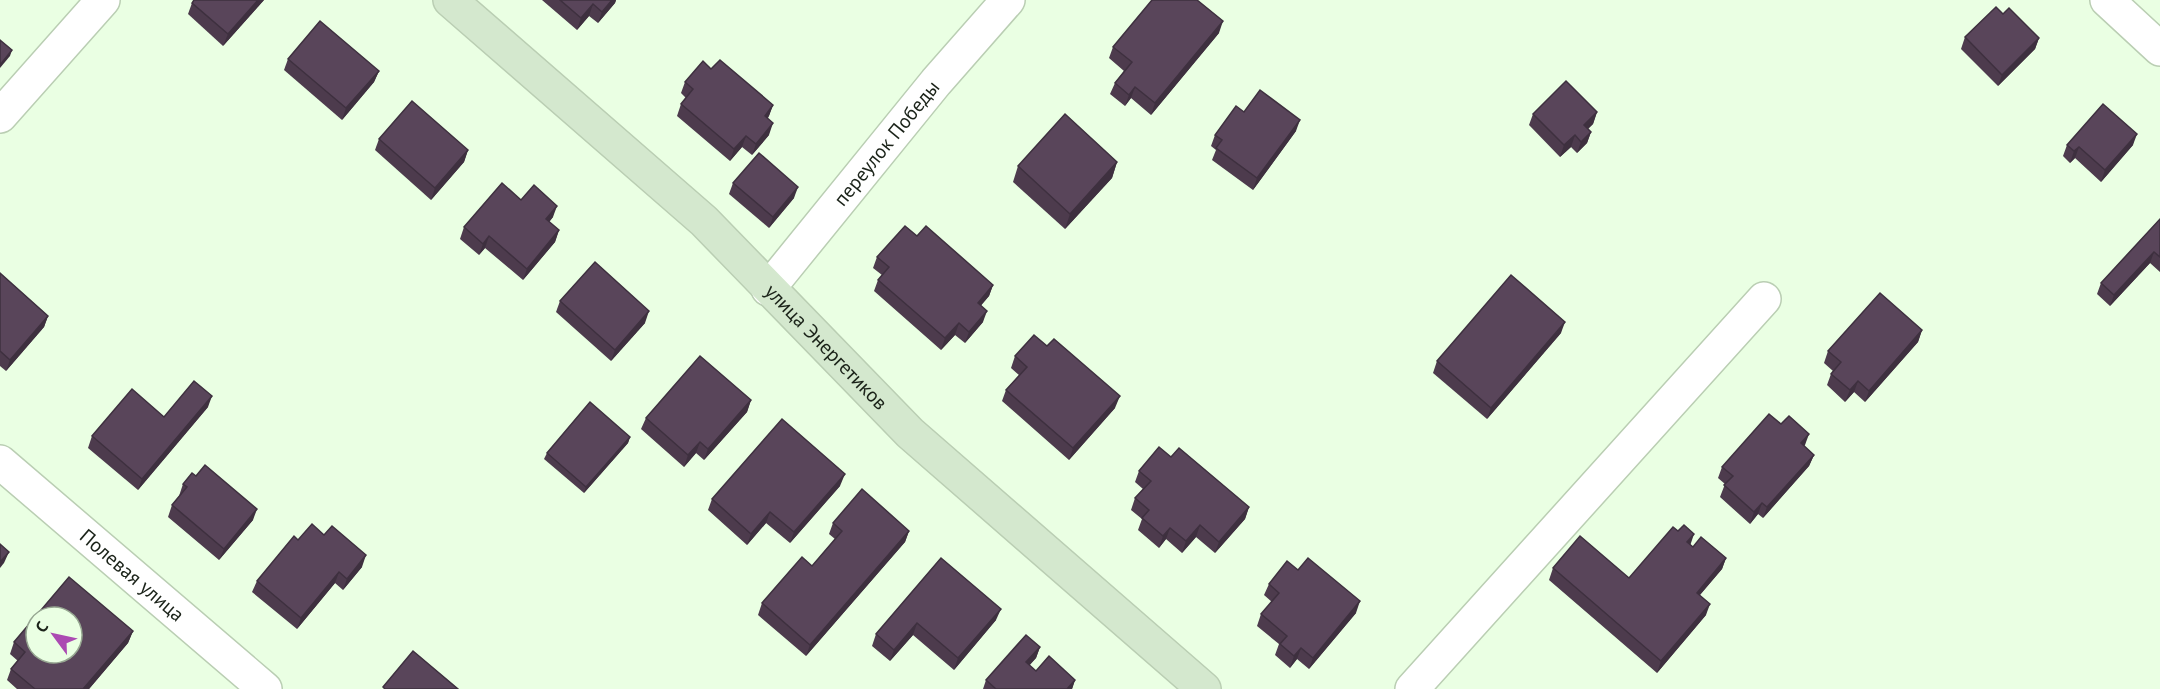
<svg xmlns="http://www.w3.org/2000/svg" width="2160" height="689" font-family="'PT Sans',sans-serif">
	<rect width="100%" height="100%" fill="#eaffe3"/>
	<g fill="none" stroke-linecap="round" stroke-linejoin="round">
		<defs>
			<g id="street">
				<polyline points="2107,0 2160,49"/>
				<polyline points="0,116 103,0"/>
				<path id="s1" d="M768 289 936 82 1008 0"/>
				<path id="s2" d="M0 462 265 689"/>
				<polyline points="1412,689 1764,299"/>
			</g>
			<g id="secondary">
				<path id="s3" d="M450 0 704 221 910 433 1204 689"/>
			</g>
		</defs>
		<use href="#street" stroke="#baceb3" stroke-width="36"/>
		<use href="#secondary" stroke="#baceb3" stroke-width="36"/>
		<use href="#street" stroke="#fff" stroke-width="33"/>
		<use href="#secondary" stroke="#d4e8ce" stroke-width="33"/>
	</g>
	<g fill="#4d3b4d">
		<polygon points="264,0 223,46 188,14 192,3"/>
		<polygon points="542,0 616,0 615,3 598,23 589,16 577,30"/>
		<polygon points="2003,14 2039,38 2035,49 1998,86 1961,49 1965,37"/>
		<polygon points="1219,33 1151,115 1131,98 1125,106 1110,94 1115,83 1124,71 1109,58 1113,47"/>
		<polygon points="288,59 379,71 374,82 342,120 284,70"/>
		<polygon points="711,69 773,105 768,118 769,135 752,155 742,147 730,161 677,116 681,104 686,98 681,93 685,82"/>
		<polygon points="1244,112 1296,131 1253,190 1212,160 1216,150 1211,146 1215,135"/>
		<polygon points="1597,112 1593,124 1588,129 1591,132 1587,143 1577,153 1571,147 1560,157 1529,125 1533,114"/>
		<polygon points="379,139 468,150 464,162 431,200 375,150"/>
		<polygon points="2067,145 2133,145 2101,182 2075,158 2070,163 2063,156"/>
		<polygon points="1117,162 1112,178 1065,229 1013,182 1018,166"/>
		<polygon points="733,183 794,198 769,228 729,194"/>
		<polygon points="521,200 553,217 549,222 559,230 555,242 523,280 485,248 479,255 460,239 464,227"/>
		<polygon points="2160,219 2160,272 2150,263 2110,306 2097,294 2101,283"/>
		<polygon points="917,236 993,285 989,296 981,305 983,322 965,343 955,335 941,350 874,291 878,280 882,275 873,268 877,257"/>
		<polygon points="0,273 48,316 44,327 6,371 0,366"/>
		<polygon points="560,301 645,323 611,361 556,312"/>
		<polygon points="1922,330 1918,342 1865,402 1854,392 1845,402 1827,385 1831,374 1833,371 1824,363 1828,351"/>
		<polygon points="1561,333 1487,419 1433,373 1437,361"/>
		<polygon points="1015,356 1115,408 1069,460 1002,401 1006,390 1019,375 1011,368"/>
		<polygon points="751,400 747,412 704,460 696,453 684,467 641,429 646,418"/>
		<polygon points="208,407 138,490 88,448 92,436 164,417"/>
		<polygon points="630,437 628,443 584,493 544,459 547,453"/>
		<polygon points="1805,445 1804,446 1814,455 1809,466 1763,518 1758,514 1750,524 1720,497 1725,484 1718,478 1722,467"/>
		<polygon points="1171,457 1249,507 1245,519 1215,553 1196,537 1182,553 1166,539 1159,548 1138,530 1142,519 1131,510 1135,498 1143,489 1135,482 1139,471"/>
		<polygon points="196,476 253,520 219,560 168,517 172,505 179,496 183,484"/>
		<polygon points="840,486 790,543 766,523 747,545 708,510 712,499"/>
		<polygon points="833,523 909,531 905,542 806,656 758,615 762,603 812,566 835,539 829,534"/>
		<polygon points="298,540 362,567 343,590 335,583 297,629 252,592 257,581"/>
		<polygon points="1691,545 1693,547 1726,558 1722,569 1700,595 1706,615 1657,673 1549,580 1553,568 1629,578"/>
		<polygon points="941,558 996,620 954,670 913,635 890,661 872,646 876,634"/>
		<polygon points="1298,570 1356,613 1309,669 1297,659 1290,668 1275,655 1279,644 1257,626 1261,614 1272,602 1264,595 1269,584"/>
		<polygon points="133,631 128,643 89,689 17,689 7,680 11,669 18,661 10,654 14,642"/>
		<polygon points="1040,647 1036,658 1029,665 1036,671 1075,680 1072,689 983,689 986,680"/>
	</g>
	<g fill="#3e303f">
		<polygon points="258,0 264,0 223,46 228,34"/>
		<polygon points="612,0 616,0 615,3 598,23 602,12"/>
		<polygon points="593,4 589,16 577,30 581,18"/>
		<polygon points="1223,21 1219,33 1151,115 1155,103"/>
		<polygon points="2039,38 2035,49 1998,86 2002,75"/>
		<polygon points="12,50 10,56 0,68 0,65"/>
		<polygon points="379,71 374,82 342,120 346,108"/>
		<polygon points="1135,87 1131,98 1125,106 1129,95"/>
		<polygon points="773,105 769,116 760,127 765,116"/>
		<polygon points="1597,112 1593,124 1580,136 1584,125"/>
		<polygon points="1300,120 1296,131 1253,190 1257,178"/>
		<polygon points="773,123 769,135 752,155 756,144"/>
		<polygon points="1591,132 1587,143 1577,153 1581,142"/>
		<polygon points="2137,134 2133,145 2101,182 2105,170"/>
		<polygon points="1575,135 1571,147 1560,157 1564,145"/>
		<polygon points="746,136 742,147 730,161 734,149"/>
		<polygon points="2079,147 2075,158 2070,163 2074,151"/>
		<polygon points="468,150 464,162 431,200 435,188"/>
		<polygon points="1117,162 1112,178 1065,229 1070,214"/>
		<polygon points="798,187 794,198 769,228 773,217"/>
		<polygon points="557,206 553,217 542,231 546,219"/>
		<polygon points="559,230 555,242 523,280 527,269"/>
		<polygon points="489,236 485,248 479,255 483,244"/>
		<polygon points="2154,252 2150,263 2110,306 2114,295"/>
		<polygon points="993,285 989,296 974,314 978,303"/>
		<polygon points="649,311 645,323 611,361 615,350"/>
		<polygon points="987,311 983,322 965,343 969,332"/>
		<polygon points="48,316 44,327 6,371 10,360"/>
		<polygon points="1565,322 1561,333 1487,419 1491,408"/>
		<polygon points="959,323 955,335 941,350 945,338"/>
		<polygon points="1922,330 1918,342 1865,402 1869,391"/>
		<polygon points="1858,381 1854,392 1845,402 1850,390"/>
		<polygon points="212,396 208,407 138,490 142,479"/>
		<polygon points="1120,396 1115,408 1069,460 1073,448"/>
		<polygon points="751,400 747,412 704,460 708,449"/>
		<polygon points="1809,434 1805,445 1797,455 1801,443"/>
		<polygon points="630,437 628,443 584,493 586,487"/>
		<polygon points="700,442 696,453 684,467 688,455"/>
		<polygon points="1814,455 1809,466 1763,518 1767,507"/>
		<polygon points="845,474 840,486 790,543 794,532"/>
		<polygon points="1762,503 1758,514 1750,524 1754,512"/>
		<polygon points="1249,507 1245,519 1215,553 1219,542"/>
		<polygon points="257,509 253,520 219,560 224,549"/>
		<polygon points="770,512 766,523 747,545 751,534"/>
		<polygon points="1200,525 1196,537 1182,553 1186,541"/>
		<polygon points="1170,528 1166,539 1159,548 1163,536"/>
		<polygon points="909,531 905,542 806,656 810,645"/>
		<polygon points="1694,534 1690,546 1687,542"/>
		<polygon points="9,552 4,563 0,568 0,562"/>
		<polygon points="366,555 362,567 343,590 347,579"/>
		<polygon points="1726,558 1722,569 1692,604 1697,593"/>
		<polygon points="339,572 335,583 297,629 301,618"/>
		<polygon points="1360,601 1356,613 1309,669 1313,658"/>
		<polygon points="1710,604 1706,615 1657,673 1661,661"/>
		<polygon points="1001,609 996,620 954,670 958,658"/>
		<polygon points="917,623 913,635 890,661 894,650"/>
		<polygon points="133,631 128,643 89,689 83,689"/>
		<polygon points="1040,647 1036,658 1022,674 1026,662"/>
		<polygon points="1301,648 1297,659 1290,668 1294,656"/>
		<polygon points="1075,680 1072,689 1067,689"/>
	</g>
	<g fill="#59455a" stroke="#3e303f" stroke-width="1.5" fill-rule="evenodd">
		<polygon points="194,0 258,0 228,34 192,3"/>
		<polygon points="560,0 612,0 602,12 593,4 581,18"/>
		<polygon points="1152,0 1197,0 1223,21 1155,103 1135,87 1129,95 1115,83 1132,62 1113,47"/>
		<polygon points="1996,7 2003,14 2009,8 2039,38 2002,75 1965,37"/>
		<polygon points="320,21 379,71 346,108 288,59"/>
		<polygon points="0,40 12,50 0,65"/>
		<polygon points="720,60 773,105 765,116 773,123 756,144 746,136 734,149 681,104 693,89 685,82 703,61 711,69"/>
		<polygon points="1566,81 1597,112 1584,125 1591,132 1581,142 1575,135 1564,145 1533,114"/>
		<polygon points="1260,90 1300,120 1257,178 1216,148 1222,140 1215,135 1236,106 1244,112"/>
		<polygon points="412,101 468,150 435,188 379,139"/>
		<polygon points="2103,104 2137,134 2105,170 2079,147 2074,151 2067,145"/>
		<polygon points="1065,114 1117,162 1070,214 1018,166"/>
		<polygon points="759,153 798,187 773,217 733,183"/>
		<polygon points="502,183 521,200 534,185 557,206 546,219 559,230 527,269 489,236 483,244 464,227"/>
		<polygon points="2160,219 2160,257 2154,252 2114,295 2101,283"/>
		<polygon points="905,226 917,236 926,226 993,285 978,303 987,311 969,332 959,323 945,338 878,280 889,267 877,257"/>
		<polygon points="595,262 649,311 615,350 560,301"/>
		<polygon points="0,273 48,316 10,360 0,351"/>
		<polygon points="1511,275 1565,322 1491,408 1437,361"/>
		<polygon points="1880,293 1922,330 1869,391 1858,381 1850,390 1831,374 1841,362 1828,351"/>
		<polygon points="1034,335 1047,346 1054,339 1120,396 1073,448 1006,390 1027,367 1015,356"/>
		<polygon points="700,356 751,400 708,449 700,442 688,455 646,418"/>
		<polygon points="194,381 212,396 142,479 92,436 132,389 164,417"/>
		<polygon points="590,402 630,437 586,487 547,453"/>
		<polygon points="1769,414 1781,424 1789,416 1809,434 1801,443 1814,455 1767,507 1762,503 1754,512 1724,485 1733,476 1722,467"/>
		<polygon points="782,419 845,474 794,532 770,512 751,534 712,499"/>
		<polygon points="1159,447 1171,457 1179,448 1249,507 1219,542 1200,525 1186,541 1170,528 1163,536 1142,518 1149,510 1135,498 1151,481 1139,471"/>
		<polygon points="205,465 257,509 224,549 172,505 187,487 183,484 192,473 196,476"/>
		<polygon points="862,489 909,531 810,645 762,603 802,557 812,566 842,531 833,523"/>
		<polygon points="312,524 324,535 332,526 366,555 347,579 339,572 301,618 257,581 294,536 298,540"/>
		<polygon points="1684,525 1694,534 1687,542 1693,547 1701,537 1726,558 1697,593 1710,604 1661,661 1553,568 1580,536 1629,578 1673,527 1678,531"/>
		<polygon points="0,544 9,552 0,562"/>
		<polygon points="941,558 1001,609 958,658 917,623 894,650 876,634"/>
		<polygon points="1308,558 1360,601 1313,658 1301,648 1294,656 1280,644 1287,636 1261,614 1279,593 1269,584 1287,561 1298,570"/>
		<path d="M69 577 133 631 83 689H35L11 669 25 652 14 642ZM36 617H72V653H36Z"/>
		<polygon points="1026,635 1040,647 1026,662 1036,671 1049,656 1075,680 1067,689 996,689 986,680"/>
		<polygon points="413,651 458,689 385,689 383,687"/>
	</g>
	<g text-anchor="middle" stroke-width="6" stroke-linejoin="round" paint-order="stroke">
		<g font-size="20" fill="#1b2319" stroke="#eaffe3">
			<text dy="7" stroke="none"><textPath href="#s1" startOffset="188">переулок Победы</textPath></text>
			<text dy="7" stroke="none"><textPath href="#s3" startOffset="512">улица Энергетиков</textPath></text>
			<text dy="7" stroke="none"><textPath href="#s2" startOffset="174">Полевая улица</textPath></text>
		</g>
	</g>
	<g transform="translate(54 635) rotate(303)"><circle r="28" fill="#eaffe3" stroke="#97a792" stroke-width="1.5"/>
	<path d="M0-4.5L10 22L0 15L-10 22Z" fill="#ab4ab2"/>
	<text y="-9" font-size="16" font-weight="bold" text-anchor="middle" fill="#1b2319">С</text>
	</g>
</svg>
